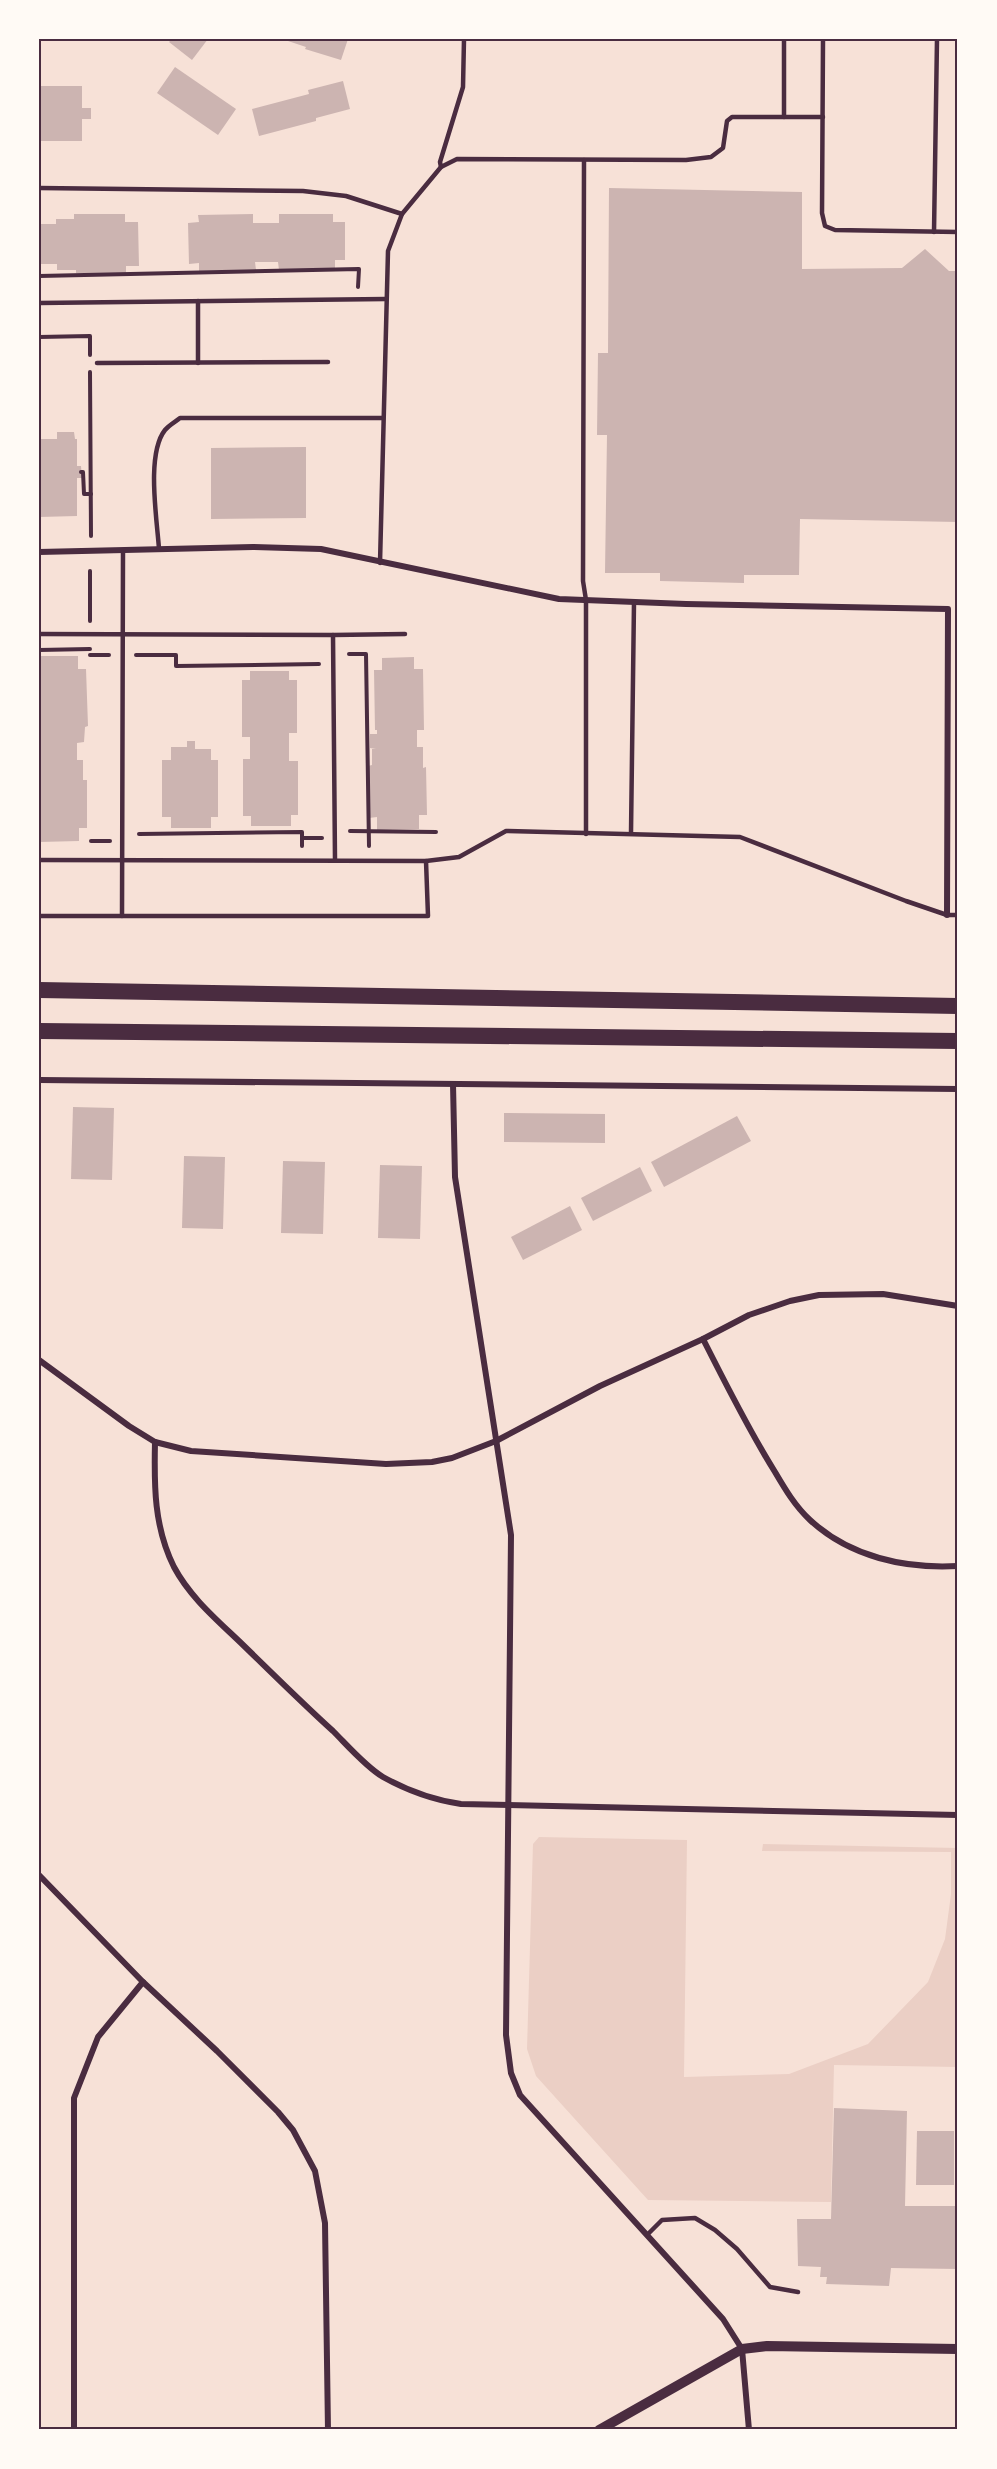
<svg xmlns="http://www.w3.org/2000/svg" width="997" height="2469" font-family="'Titillium Web',sans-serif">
	<rect width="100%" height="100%" fill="#f7e1d7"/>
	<polygon fill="#ebcfc5" points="539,1837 687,1840 684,2077 789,2074 868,2044 928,1982 945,1939 951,1894 951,1852 762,1851 763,1844 958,1848 958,2067 834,2065 831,2202 648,2200 536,2076 527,2049 533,1844"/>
	<g fill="#ccb4b1">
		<polygon points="172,39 208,39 192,60 169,42"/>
		<polygon points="282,39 348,39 341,60 305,49 306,47"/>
		<polygon points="175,67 236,109 218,135 157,93"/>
		<polygon points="343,81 350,109 316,118 316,121 259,136 252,109 309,94 308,90"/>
		<polygon points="39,86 82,86 82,108 91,108 91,119 82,119 82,141 39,141"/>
		<polygon points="609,188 802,192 802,269 902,268 925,249 949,271 958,271 958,522 800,519 799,575 744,575 744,583 660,581 660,573 605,573 607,435 597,435 598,353 608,353"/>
		<polygon points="74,214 125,214 125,222 138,222 139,266 126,266 126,273 76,273 76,270 57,270 57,264 39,264 39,224 56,224 56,219 74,219"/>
		<polygon points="253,214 253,223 279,223 279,214 333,214 333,222 345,222 345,260 335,260 335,269 279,270 278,262 255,262 256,270 199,271 199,263 189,264 188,223 199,222 198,215"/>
		<polygon points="57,432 74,432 75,439 77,439 77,466 81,466 82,478 77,478 77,516 39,517 39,439 57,439"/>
		<polygon points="306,447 306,518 211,519 211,448"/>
		<polygon points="39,656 78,656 78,669 86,669 88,726 85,727 84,742 77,743 77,760 83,760 83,780 87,780 87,828 79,828 79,841 39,842"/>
		<polygon points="414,657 414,669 423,669 424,730 417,730 417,747 423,747 423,768 426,767 427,815 419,815 419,829 377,830 377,817 369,818 368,766 372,765 372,749 376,749 370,748 370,734 377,734 377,730 375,730 374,670 382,670 382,658"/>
		<polygon points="250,671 289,671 289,680 297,680 297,733 289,733 289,761 298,761 298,815 291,815 291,826 251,826 251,816 243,816 243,759 250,759 250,737 242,737 242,680 250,680"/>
		<polygon points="187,741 195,741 195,749 211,749 211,760 218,760 218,817 211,817 211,828 171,828 171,817 162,817 162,760 171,760 171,747 187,747"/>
		<polygon points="73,1107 114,1108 112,1180 71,1179"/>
		<polygon points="504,1113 605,1114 605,1143 504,1142"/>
		<polygon points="737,1116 751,1141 664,1187 651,1162"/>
		<polygon points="184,1156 225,1157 223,1229 182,1228"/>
		<polygon points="283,1161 325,1162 323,1234 281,1233"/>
		<polygon points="380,1165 422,1166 420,1239 378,1238"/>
		<polygon points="640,1167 652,1191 593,1221 581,1198"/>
		<polygon points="570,1206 582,1230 523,1260 511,1237"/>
		<polygon points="834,2108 907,2111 905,2206 958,2206 958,2269 891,2268 889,2286 826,2284 827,2277 820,2277 821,2267 798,2266 797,2219 831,2219"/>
		<polygon points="917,2131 954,2131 954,2185 916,2185"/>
	</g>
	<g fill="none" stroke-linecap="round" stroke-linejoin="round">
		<g stroke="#4a2c40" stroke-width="4">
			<polyline points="39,276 359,269 358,287"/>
			<polyline points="39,337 90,336 90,355"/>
			<polyline points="90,372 91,536"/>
			<polyline points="81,472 83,472 84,494 91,494"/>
			<polyline points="90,571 90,621"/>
			<polyline points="39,650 90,649"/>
			<polyline points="349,654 366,654 369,846"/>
			<polyline points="90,655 109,655"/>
			<polyline points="136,655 176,655 176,666 319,664"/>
			<polyline points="350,831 436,832"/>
			<polyline points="139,834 302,832 302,846"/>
			<polyline points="302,838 322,838"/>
			<polyline points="91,841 110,841"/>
		</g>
		<g stroke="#4a2c40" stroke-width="4.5">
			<polyline points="784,39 784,117"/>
			<polyline points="823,39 822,213 825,226 835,230 958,232"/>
			<polyline points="584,160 583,581 586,600 586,834"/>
			<polyline points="441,167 440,162 463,87 464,39"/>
			<polyline points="39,188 303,191 346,196 402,214"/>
			<polyline points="934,232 937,39"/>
			<polyline points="198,301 198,363"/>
			<polyline points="39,303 386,299"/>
			<polyline points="97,363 328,362"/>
			<path d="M159 549C157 519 146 454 165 430 169 425 175 422 180 418H383"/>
			<polyline points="380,563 388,251 402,214 441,167 457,159 686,160 711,157 723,148 727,121 732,117 823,117"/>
			<polyline points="39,634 333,635 335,860"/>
			<polyline points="333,635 405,634"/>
			<polyline points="631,833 634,602"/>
			<polyline points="39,860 426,861 459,857 506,831 740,837 906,901 947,915 958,915"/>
			<polyline points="39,916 428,916 426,861"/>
			<polyline points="122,916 123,550"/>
			<polyline points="647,2235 662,2220 695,2218 715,2230 737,2249 770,2287 798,2292"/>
		</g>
		<g stroke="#4a2c40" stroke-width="6">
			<polyline points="39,552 253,547 321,549 559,599 686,604 948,609 947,915"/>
			<polyline points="39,1080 958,1089"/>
			<polyline points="453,1084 455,1177 511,1535 506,2035 511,2073 520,2095 723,2319 742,2349 749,2430"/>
			<path d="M703 1339C726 1384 748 1429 775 1472 785 1489 795 1506 810 1520 850 1557 905 1569 958 1566"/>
			<polyline points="39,1360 129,1426 155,1442 191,1451 386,1464 432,1462 452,1458 496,1441 600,1386 703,1339 749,1315 790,1301 819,1295 883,1294 958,1306"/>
			<path d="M155 1442C154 1486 154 1527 174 1567 190 1597 216 1619 240 1642 271 1672 301 1702 333 1731 347 1745 366 1767 383 1777 408 1791 433 1800 461 1804L958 1815"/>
			<polyline points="39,1875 143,1982 217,2051 278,2112 293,2130 315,2171 325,2223 328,2430"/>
			<polyline points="74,2430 74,2098 98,2037 143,1982"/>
		</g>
		<polyline stroke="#4a2c40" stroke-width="10" points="599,2430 742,2349 767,2346 958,2349"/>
		<g stroke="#4a2c40" stroke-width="16">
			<polyline points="39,990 958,1006"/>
			<polyline points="39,1031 958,1041"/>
		</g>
	</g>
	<rect width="997" height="2469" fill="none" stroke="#fffaf5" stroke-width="81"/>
	<rect x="40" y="40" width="916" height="2388" fill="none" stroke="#4a2c40" stroke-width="2"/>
</svg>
